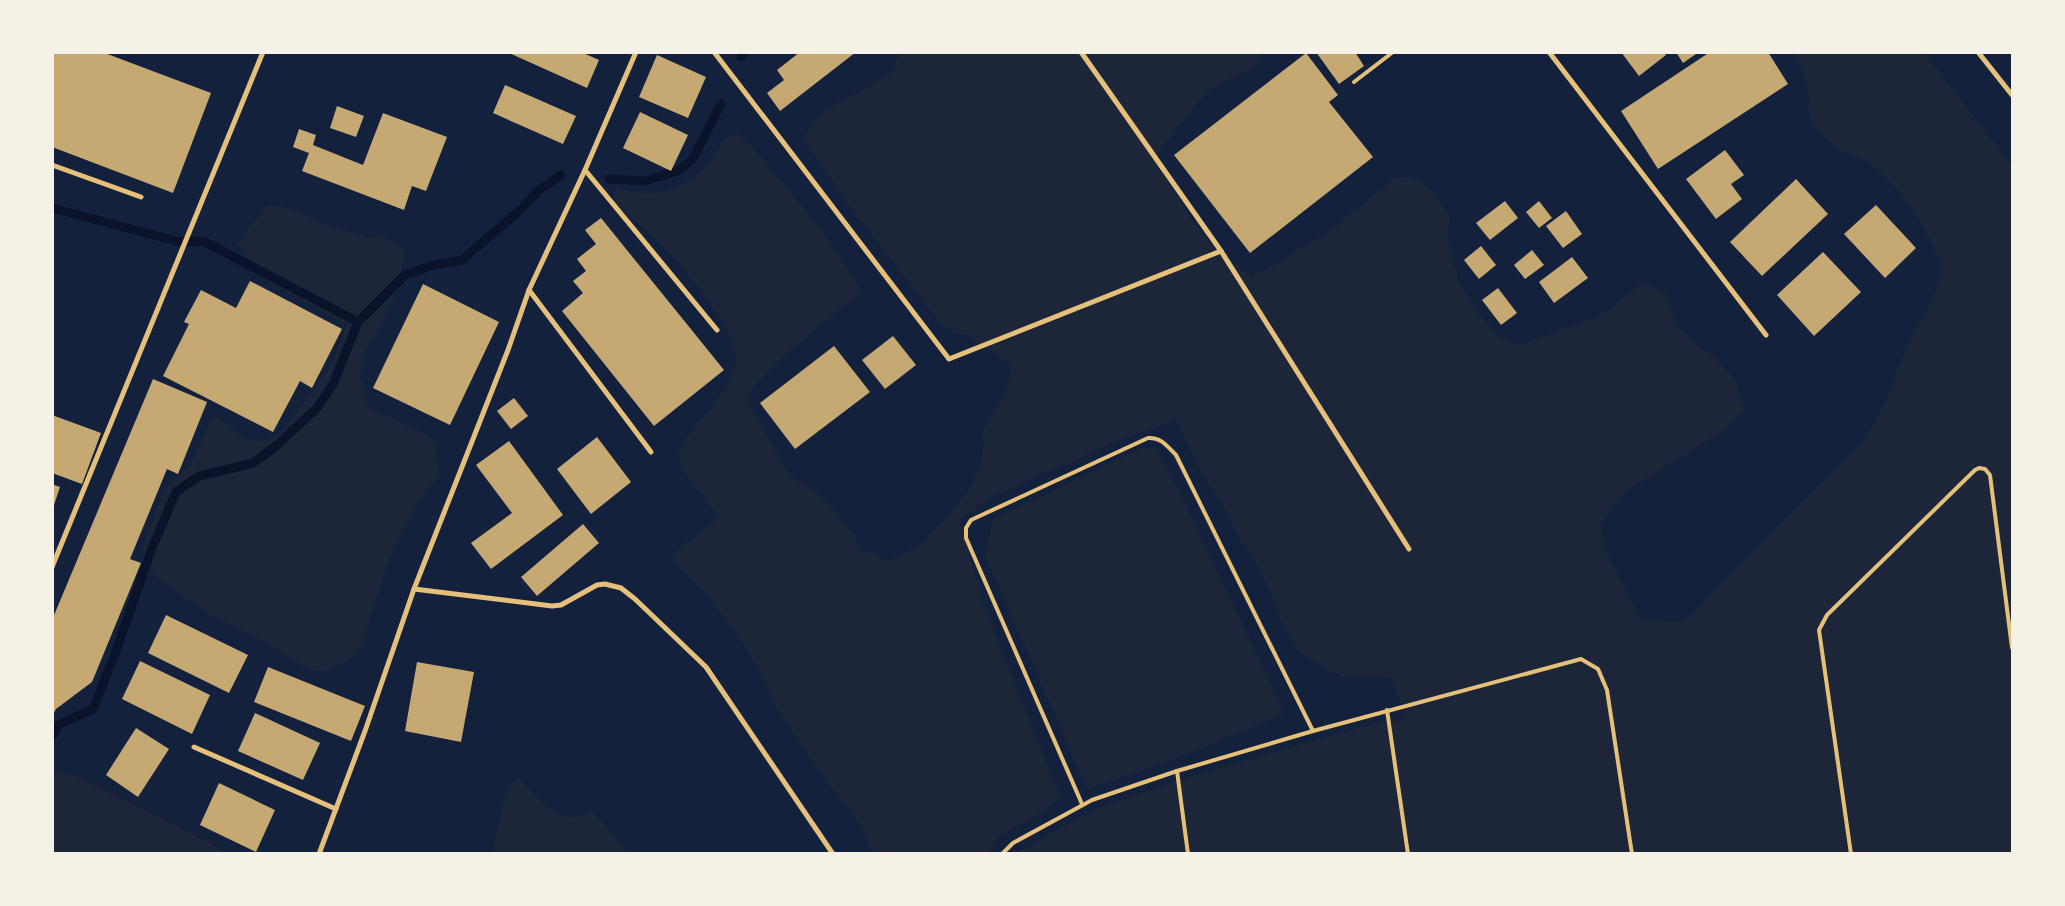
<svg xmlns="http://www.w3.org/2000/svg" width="2065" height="906" font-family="'Noto Sans',sans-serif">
	<rect width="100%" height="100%" fill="#14213d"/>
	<g fill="#1d2539">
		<path d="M896 53H1263L1257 64 1207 91 1157 154C1164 182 1197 229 1218 251 1228 260 1241 268 1252 276L1265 271 1334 228 1394 178 1409 177 1422 182 1432 192 1450 216 1448 240 1459 282 1480 316 1499 337 1512 343H1526L1600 316 1643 282 1668 294 1675 322 1693 342 1715 357 1736 381 1745 409 1723 431 1625 492 1601 524 1606 551 1641 620 1685 621C1732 572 1781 525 1828 475 1840 462 1865 440 1874 425 1890 397 1897 364 1912 335 1923 313 1946 284 1938 258 1929 231 1895 180 1871 164 1853 154 1833 149 1819 133 1803 114 1812 100 1806 80 1803 70 1798 61 1793 53H1925L2012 166V853H1016L1096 809 1179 780 1316 740 1384 721 1403 720 1404 713 1391 677 1341 676 1304 656 1294 644 1280 618 1264 577 1239 538 1227 511 1201 473 1177 420 1127 437 995 495 960 520 983 603 1060 796C1044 820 997 827 989 853H872L861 825 823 777 776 707C754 650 715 602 672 559L679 547 698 535 719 516C709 503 682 474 679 461 673 435 738 396 735 357 733 323 672 253 647 231 636 221 622 212 613 200L616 187C665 205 702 182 724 138L738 134 750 144 817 224 856 281 861 294 836 312 772 367 752 388 748 402 790 476 814 491 835 512 855 535 859 550 875 553 888 561 921 545 969 491 981 464 984 428 1006 390 1012 365 967 335 952 332 940 323 851 208 804 140 812 121 835 104 880 80 894 70 898 55Z"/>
		<path d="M267 205 283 206 327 225 369 237 383 236 406 251 395 293 384 321 367 347 360 376 369 409 427 434 436 445 439 477 420 499 397 542 384 573 362 647 352 659 328 672 314 670 301 665 262 641 211 615 157 578 142 552 164 489 191 465 208 425 217 416 245 439 260 441 273 437 286 426 331 366 347 325 281 288C259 282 247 261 237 243Z"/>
		<polygon points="1141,448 1156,448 1183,499 1285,714 1173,760 1087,789 985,555 993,519"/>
		<polygon points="52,771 73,775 228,853 53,853"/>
		<path d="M517 778C529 789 549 811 564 816 574 819 583 815 592 812L630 853H492L507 787Z"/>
	</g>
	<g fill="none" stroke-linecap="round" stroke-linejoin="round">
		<g stroke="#0b132b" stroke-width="9">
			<polyline points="741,57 744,52"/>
			<polyline points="609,179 645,181 680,170 692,160 721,104"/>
			<polyline points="52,208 176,241 205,242 358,322"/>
			<polyline points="52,736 58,725 93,709 116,651 152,548 176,492 199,476 253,463 275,447 317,408 333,384 358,322 405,275 433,265 462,260 519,211 538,191 561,175"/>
		</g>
	</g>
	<g fill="#c6a872">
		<polygon points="54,52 102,52 211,93 173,193 52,147 52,58"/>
		<polygon points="507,52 581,52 599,60 587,88"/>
		<polygon points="800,52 856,52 780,111 767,93 784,80 777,70"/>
		<polygon points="1316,52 1355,52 1364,66 1339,84"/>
		<polygon points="1621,52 1664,52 1666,55 1639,76"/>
		<polygon points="1676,52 1699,52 1683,63"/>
		<polygon points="1710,52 1768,52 1788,84 1658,169 1621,111"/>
		<polygon points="1306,53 1338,95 1329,102 1373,157 1250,253 1174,155"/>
		<polygon points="657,55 706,77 688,118 639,97"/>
		<polygon points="505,85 576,116 563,144 493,113"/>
		<polygon points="337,106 364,116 356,137 330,128"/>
		<polygon points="640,112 688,135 671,171 623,148"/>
		<polygon points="383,113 447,137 426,191 412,186 404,210 302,171 309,153 293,147 299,129 316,135 313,145 363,165"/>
		<polygon points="1725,150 1744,175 1731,184 1742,199 1716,219 1686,179"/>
		<polygon points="1796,179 1828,214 1762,276 1730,242"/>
		<polygon points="1505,201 1518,218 1490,240 1476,223"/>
		<polygon points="1539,201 1552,218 1539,228 1526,212"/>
		<polygon points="1876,205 1916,248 1885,278 1844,234"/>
		<polygon points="1566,211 1582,234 1563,248 1546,226"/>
		<polygon points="601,218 724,370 654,426 562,311 583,293 573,281 586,271 577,259 596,244 585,230"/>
		<polygon points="1481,246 1496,265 1479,279 1464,260"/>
		<polygon points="1532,250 1544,265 1525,279 1514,265"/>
		<polygon points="1823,252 1861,292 1814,336 1777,295"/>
		<polygon points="1572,257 1588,278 1554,303 1539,282"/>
		<polygon points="250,281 342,329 312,388 300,381 273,432 163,376 189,324 184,322 201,290 236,308"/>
		<polygon points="423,284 499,322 450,425 373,388"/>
		<polygon points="1498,288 1517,313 1501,325 1482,300"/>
		<polygon points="893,336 916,365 885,389 862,360"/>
		<polygon points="834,346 870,392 795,449 760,403"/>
		<polygon points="153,379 207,402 178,474 167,469 130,559 141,563 92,682 56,709 52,716 52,620"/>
		<polygon points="514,398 528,416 511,429 497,411"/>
		<polygon points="52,415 101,433 82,484 52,473"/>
		<polygon points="597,437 631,482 591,514 557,469"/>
		<polygon points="509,441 563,515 491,569 471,543 512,513 476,465"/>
		<polygon points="52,484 60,487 53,508 52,508"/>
		<polygon points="583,524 599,543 537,596 521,577"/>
		<polygon points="166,615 248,655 229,693 148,653"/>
		<polygon points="140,661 210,695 192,734 122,699"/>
		<polygon points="417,662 474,672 461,742 405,731"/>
		<polygon points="268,667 365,706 351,741 254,702"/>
		<polygon points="255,713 320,743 303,780 238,751"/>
		<polygon points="136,728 169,749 138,797 106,775"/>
		<polygon points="219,783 275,810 256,852 200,825"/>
	</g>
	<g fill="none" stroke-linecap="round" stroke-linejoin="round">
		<g stroke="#e5c07b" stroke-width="4">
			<polyline points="1354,82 1393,52"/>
			<polyline points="1387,710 1408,854"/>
			<polyline points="1177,771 1188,854"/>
			<path d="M1082 804 966 538V528L971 520 1148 438C1161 437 1167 446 1176 455L1313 731"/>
			<polyline points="1002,854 1013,843 1092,800 1177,771 1313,731 1581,659 1598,669 1607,690 1632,854"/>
			<polyline points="1851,854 1819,630 1827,615 1975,470 1979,468 1985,469 1990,475 2012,648"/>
		</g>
		<g stroke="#e5c07b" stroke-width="5">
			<polyline points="714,52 949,359 1221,251"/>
			<polyline points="1081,52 1221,251 1409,549"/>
			<polyline points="1549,52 1766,335"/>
			<polyline points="1978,52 2012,95"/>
			<polyline points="52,165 141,197"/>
			<polyline points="585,170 717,330"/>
			<polyline points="529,290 651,452"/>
			<polyline points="52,567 263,52"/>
			<polyline points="414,589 552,606 561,605 597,585 605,584 621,588 635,599 706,667 833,854"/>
			<polyline points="194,747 336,809"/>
			<polyline points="319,854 365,731 414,589 508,350 529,290 585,170 636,52"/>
		</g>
	</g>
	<rect width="2065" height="906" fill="none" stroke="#f6f1e7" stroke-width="108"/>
</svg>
